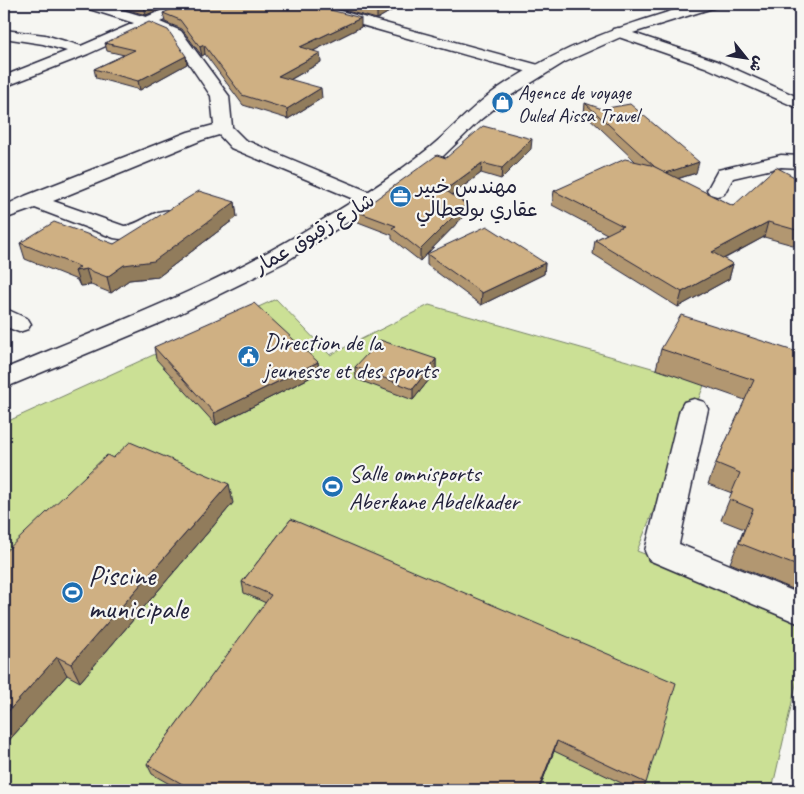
<svg xmlns="http://www.w3.org/2000/svg" width="804" height="794" font-family="Caveat,'Playpen Sans Arabic',sans-serif">
	<rect width="100%" height="100%" fill="#f6f6f2"/>
	<filter id="ink" filterUnits="userSpaceOnUse"><feTurbulence type="fractalNoise" baseFrequency=".02" numOctaves="2"/><feDisplacementMap in="SourceGraphic" scale="10" xChannelSelector="R" yChannelSelector="G"/><feConvolveMatrix kernelMatrix="1 2 1 2 8 2 1 2 1" color-interpolation-filters="sRGB"/></filter>
	<g filter="url(#ink)">
		<polygon fill="#cbe095" stroke="#768168" points="276,299 330,355 429,305 705,383 637,551 800,616 800,667 772,790 4,790 4,423"/>
		<g fill="none" stroke-linecap="round" stroke-linejoin="round">
			<defs>
				<g id="minor">
					<path d="M81 4H102L146 17 177 4H195L193 7 160 22 181 31 226 92 229 96 232 127 245 140 377 195 380 199 377 203 370 205 363 203 231 148 219 135 202 140 53 201 124 226C142 225 154 207 173 211L176 216C164 233 133 242 114 238L35 208 4 219V206L25 196 188 132 214 125 211 96 171 37 148 27 88 54 4 87V76L67 51 43 44 4 38V30L45 35 81 46 134 23 83 7Z"/>
					<path d="M312 4H327L326 7 546 67 548 70 540 75C465 56 391 32 316 13L310 6Z"/>
					<polygon points="618,28 717,61 800,98 800,109 705,67 613,35 611,32 613,29"/>
					<polygon points="781,155 800,156 800,168 781,167 733,178 724,194 717,196 710,194 707,190 718,170"/>
					<polygon points="4,308 28,319 31,324 28,329 19,332 4,326"/>
					<polygon points="694,399 704,402 708,409 679,544 800,594 800,624 649,560 645,551 680,409 684,402"/>
				</g>
				<path id="secondary" d="M696 4H718L716 7 623 36 565 62 510 96 480 120 441 158 404 186 285 262 165 321 4 388V369C110 325 218 285 316 224 354 201 393 177 428 149 453 129 473 105 500 87 560 47 627 23 696 4Z"/>
			</defs>
			<use href="#minor" stroke="#22223b" stroke-width="3"/>
			<use href="#secondary" stroke="#22223b" stroke-width="3"/>
			<use href="#minor" fill="#f6f6f2" fill-rule="evenodd"/>
			<use href="#secondary" fill="#f6f6f2" fill-rule="evenodd"/>
		</g>
		<g fill="#b29771" stroke="#22223b">
			<polygon points="108,4 173,4 146,15"/>
			<polygon points="328,4 403,4 377,19 328,6"/>
			<polygon points="315,6 361,27 313,51 321,62 290,80 322,98 288,119 243,105 205,54 202,56 182,29 165,22 163,13"/>
			<polygon points="105,43 186,56 187,64 140,90 96,78 94,69 124,55 107,51"/>
			<polygon points="585,103 696,173 677,179 733,206 800,180 800,247 764,237 724,259 733,264 729,279 678,307 593,254 595,240 607,234 552,205 554,191 635,161 584,113"/>
			<polygon points="531,149 501,179 481,173 452,195 466,204 465,215 420,261 392,239 392,235 358,222 358,212 446,158"/>
			<polygon points="235,202 237,217 158,277 129,280 111,293 91,285 80,286 77,280 25,259 20,243 114,244"/>
			<polygon points="427,254 545,263 544,274 481,305 427,265"/>
			<polygon points="154,347 318,362 319,373 216,425 156,359"/>
			<polygon points="661,349 800,376 800,592 730,563 744,529 721,520 732,493 708,484 716,463 745,400 656,369"/>
			<polygon points="436,359 436,371 413,400 356,379 355,367"/>
			<polygon points="113,458 233,503 80,682 67,675 4,746"/>
			<polygon points="291,519 646,783 643,790 636,790 554,751 539,790 180,790 152,774 147,764 266,603 244,593 242,582"/>
		</g>
		<g fill="#917b5c" stroke="#22223b">
			<polygon points="150,4 173,4 146,15 144,6"/>
			<polygon points="388,4 403,4 377,19 377,10"/>
			<polygon points="361,18 361,27 301,57 300,47"/>
			<polygon points="204,45 205,54 202,56 200,47"/>
			<polygon points="320,53 321,62 279,86 278,76"/>
			<polygon points="186,56 187,64 140,90 138,81"/>
			<polygon points="321,88 322,98 288,119 287,109"/>
			<polygon points="532,139 531,149 501,179 502,168"/>
			<polygon points="699,162 696,173 660,184 662,174"/>
			<polygon points="482,163 481,173 444,201 445,190"/>
			<polygon points="235,202 237,217 158,277 129,280 111,293 107,277 124,265"/>
			<polygon points="466,204 465,215 420,261 420,250"/>
			<polygon points="768,222 764,237 708,267 712,252"/>
			<polygon points="545,263 544,274 481,305 482,293"/>
			<polygon points="733,264 729,279 678,307 682,292"/>
			<polygon points="86,269 91,285 80,286 75,271"/>
			<polygon points="436,359 436,371 413,400 413,389"/>
			<polygon points="318,362 319,373 216,425 214,413"/>
			<polygon points="229,484 233,503 80,682 71,664"/>
			<polygon points="57,657 67,675 4,746 4,716"/>
			<polygon points="557,741 554,751 539,790 538,790"/>
		</g>
		<g fill="#cfb083" stroke="#22223b">
			<polygon points="136,4 150,4 144,6"/>
			<polygon points="184,4 313,4 315,6 361,18 300,47 320,53 278,76 321,88 287,109 242,95 204,45 200,47 180,20 163,13"/>
			<polygon points="353,4 388,4 377,10"/>
			<polygon points="149,22 168,30 186,56 138,81 94,69 135,50 105,43"/>
			<polygon points="585,103 602,109 630,104 699,162 666,173 655,167"/>
			<polygon points="483,126 532,139 502,168 482,163 445,190 466,204 420,250 392,228 396,226 358,212 437,155 446,158"/>
			<polygon points="625,159 651,165 733,206 776,167 800,180 800,231 768,222 712,252 733,264 682,292 595,240 623,226 554,191"/>
			<polygon points="199,191 235,202 154,261 124,265 107,277 86,269 75,271 80,267 20,243 54,222 114,244"/>
			<polygon points="487,226 545,263 482,293 427,254"/>
			<polygon points="254,303 318,362 214,413 154,347"/>
			<polygon points="681,315 800,353 800,567 739,543 753,509 729,499 740,473 716,463 754,380 661,349"/>
			<polygon points="380,340 436,359 413,389 355,367"/>
			<polygon points="130,442 229,484 71,664 57,657 4,716 4,553 107,455 113,458"/>
			<polygon points="291,519 676,683 646,783 557,741 538,790 193,790 147,764 271,595 242,582"/>
		</g>
	</g>
	<defs>
		<symbol id="shop-disc" viewBox="-11 -11 22 22"><circle r="9.5" fill="#1f6fb2" stroke="#f6f6f2"/><path d="M-5-2.5h2.3a2.7 3.5 0 0 1 5.4 0H5L5.5 6h-11ZM-1.5-2.5h3a1.5 2.3 0 0 0-3 0Z" fill="#fff"/></symbol>
		<symbol id="office-disc" viewBox="-11 -11 22 22"><circle r="9.5" fill="#1f6fb2" stroke="#f6f6f2"/><path d="M-6-3h4V-5.5h4V-3h4V5H-6ZM-1-4.5V-3h2v-1.5ZM-6 0V1H6V0Z" fill="#fff"/></symbol>
		<symbol id="civic-disc" viewBox="-11 -11 22 22"><circle r="9.5" fill="#1f6fb2" stroke="#f6f6f2"/><path d="M-.6-6.5H3V-4.5H.6V-3L4-1V1h2V6H-6V1h2V-1L-.6-3ZM-1.2 2.5V6h2.4V2.5Z" fill="#fff"/></symbol>
		<symbol id="stadium-disc" viewBox="-11 -11 22 22"><circle r="9.5" fill="#1f6fb2" stroke="#f6f6f2"/><path d="M0-5a6.5 5 0 1 0 0 10a6.5 5 0 1 0 0-10ZM-3.5-1.8h7v3.6h-7Z" fill="#fff"/></symbol>
	</defs>
	<g fill-rule="evenodd">
		<use href="#shop-disc" x="490" y="90" width="25" height="25"/>
		<use href="#office-disc" x="388" y="184" width="25" height="25"/>
		<use href="#civic-disc" x="236" y="344" width="25" height="25"/>
		<use href="#stadium-disc" x="320" y="474" width="25" height="25"/>
		<use href="#stadium-disc" x="60" y="580" width="25" height="25"/>
	</g>
	<g text-anchor="middle" stroke-width="4.5" stroke-linejoin="round" paint-order="stroke">
		<g font-size="20" fill="#22223b" stroke="#f6f6f2" text-anchor="start">
			<text x="518" y="99">Agence de voyage<tspan x="518" dy="23">Ouled Aissa Travel</tspan></text>
			<text x="416" y="193">مهندس خبير<tspan x="416" dy="23">عقاري بولعطالي</tspan></text>
		</g>
		<g font-size="20" fill="#22223b" stroke="#f6f6f2">
			<text transform="translate(314 233) rotate(-31)" y="7">شارع زقيوق عمار</text>
		</g>
		<g font-size="24" fill="#22223b" stroke="#f6f6f2" text-anchor="start">
			<text x="264" y="350">Direction de la<tspan x="264" dy="28">jeunesse et des sports</tspan></text>
			<text x="349" y="481">Salle omnisports<tspan x="349" dy="28">Aberkane Abdelkader</tspan></text>
		</g>
		<g font-size="29" fill="#22223b" stroke="#f6f6f2" text-anchor="start">
			<text x="88" y="585">Piscine<tspan x="88" dy="33">municipale</tspan></text>
		</g>
	</g>
	<rect width="804" height="794" fill="none" stroke="#f6f6f2" stroke-width="20"/>
	<rect x="10" y="10" width="784" height="774" fill="none" stroke="#22223b" stroke-width="2" filter="url(#ink)"/>
	<g transform="translate(746 58) rotate(120)" stroke="#f6f6f2" stroke-width="4" paint-order="stroke">
	<path d="M0-4L9 19L0 12L-9 19Z" fill="#22223b"/>
	<text y="-8" font-size="14" font-weight="bold" text-anchor="middle" fill="#22223b">ش</text>
	</g>
</svg>
